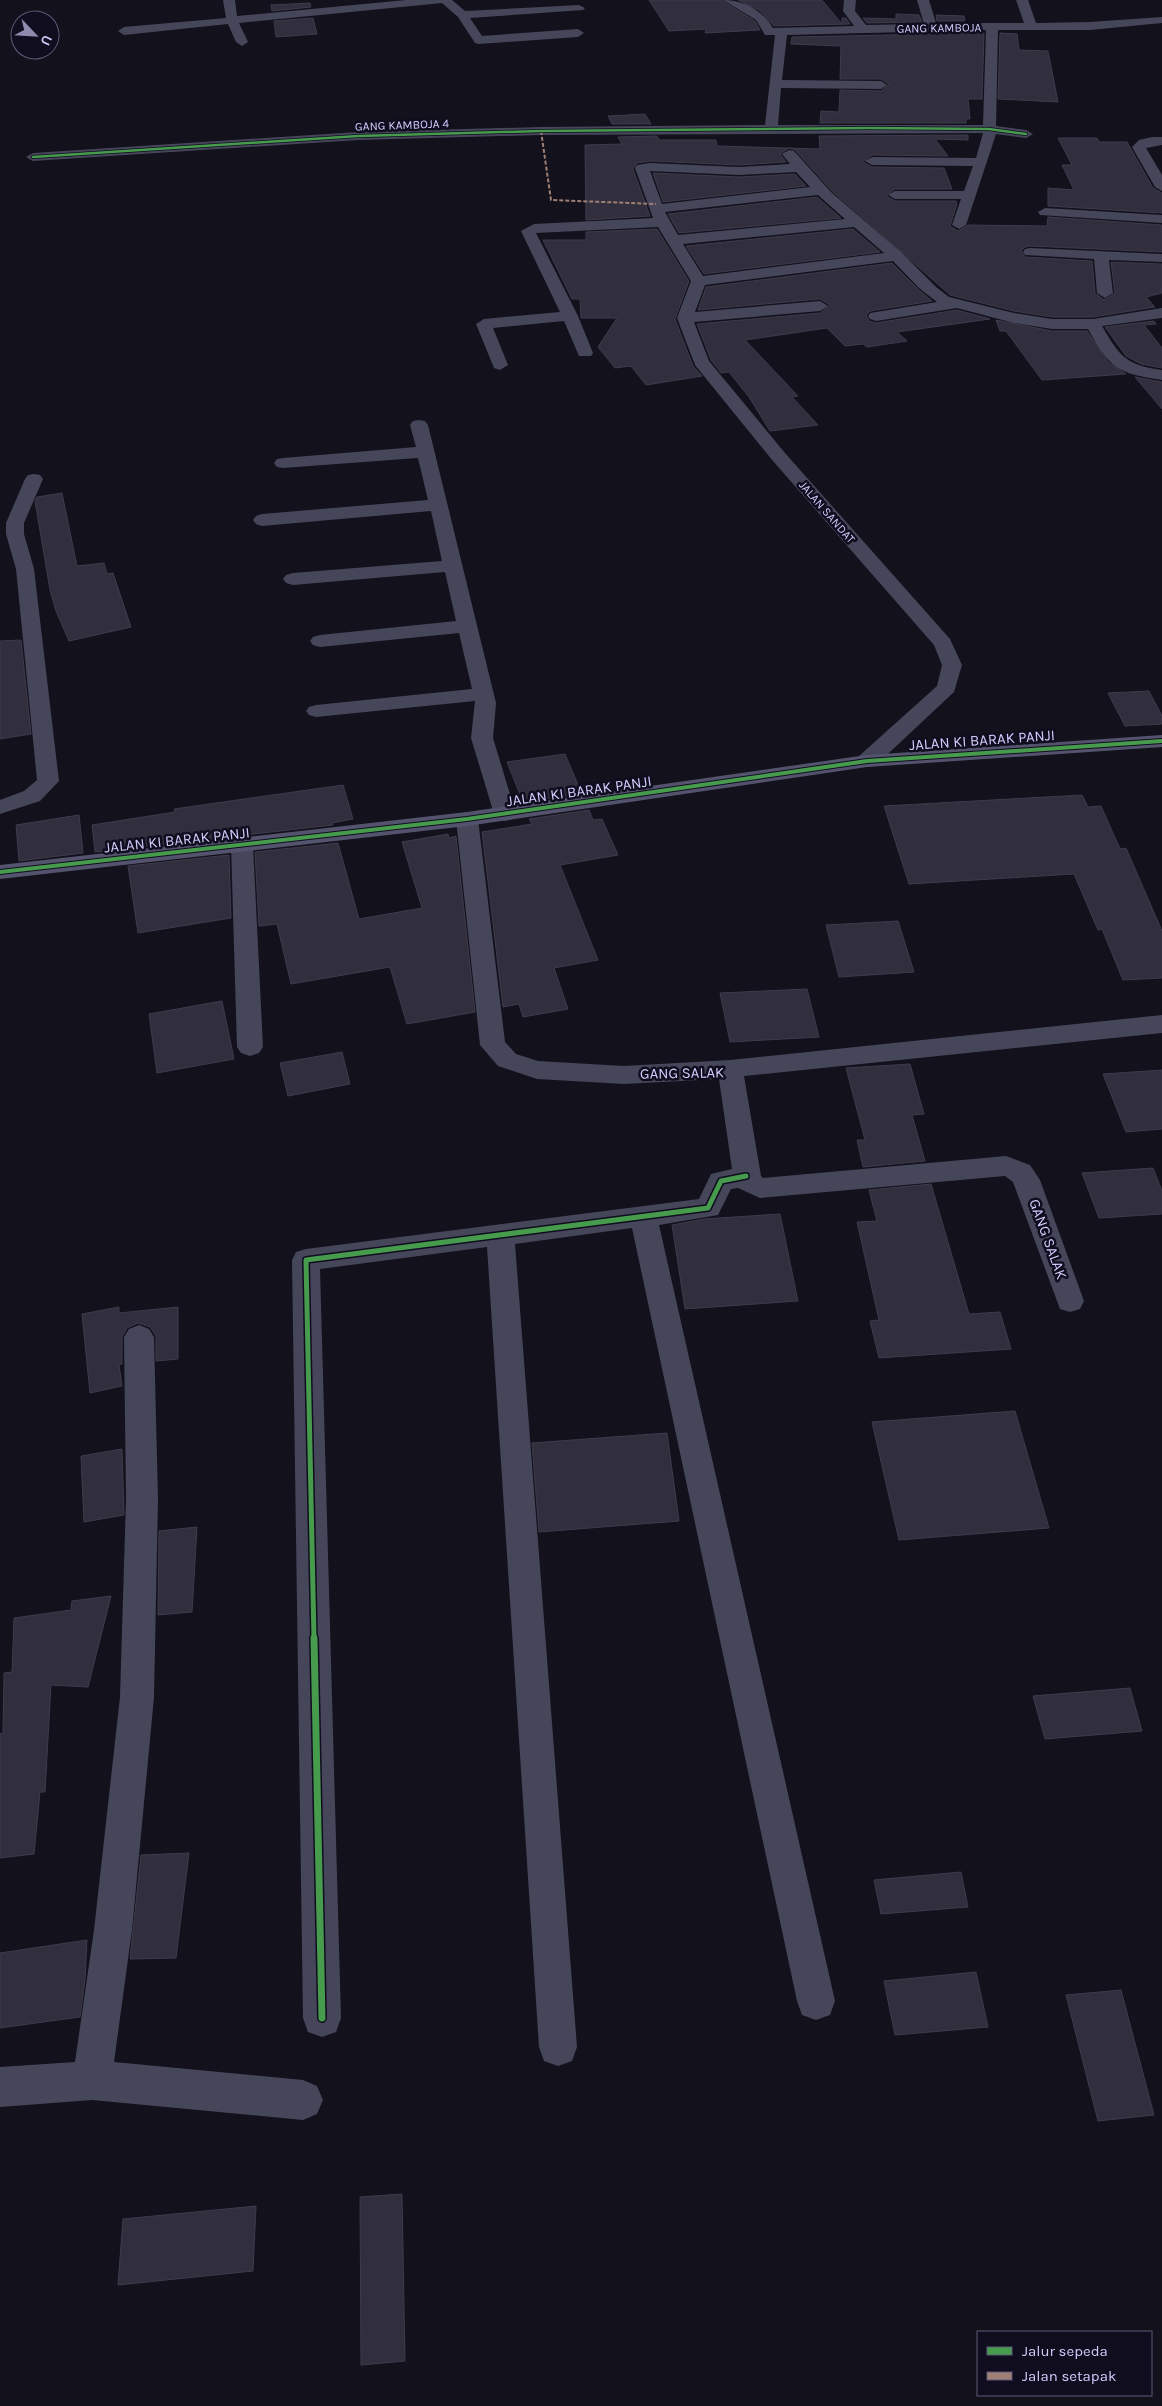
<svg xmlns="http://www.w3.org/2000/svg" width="1162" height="2406" font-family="Karla,sans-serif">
	<rect width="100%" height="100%" fill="#13111b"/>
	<g fill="#312f3d" stroke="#3e3b4e">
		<polygon points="649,0 721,0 755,21 760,30 705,33 706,29 669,31"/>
		<polygon points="738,0 822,0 842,24 842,18 846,18 850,24 774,26 759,10"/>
		<polygon points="310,3 311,7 272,11 271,5"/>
		<polygon points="896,14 919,15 922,22 867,23 863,18 896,19"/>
		<polygon points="936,15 964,16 965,21 937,21"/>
		<polygon points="313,18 317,34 276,37 274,21"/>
		<polygon points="984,33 982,99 968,99 970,119 966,119 966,123 820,123 821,111 839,112 840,90 881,91 889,84 881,79 840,79 841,46 791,44 792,37"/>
		<polygon points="1000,33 1017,34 1019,50 1048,51 1058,102 998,99"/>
		<polygon points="645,114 651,124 612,124 608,116"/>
		<polygon points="968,135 968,140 935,139 948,156 872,155 863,162 872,167 944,168 952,189 895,189 886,196 895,201 956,201 957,204 950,226 958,231 968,225 1047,226 1048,217 1162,225 1162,252 1030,246 1025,247 1021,251 1025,257 1092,261 1095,293 1104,300 1115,293 1111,262 1162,264 1162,293 1146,297 1155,307 1093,317 1052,317 1014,311 950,295 832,191 795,150 789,148 780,154 786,162 739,165 650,161 637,163 633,169 650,216 586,220 585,145 622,144 618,137 657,136 659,140 716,140 717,146 820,149 819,136"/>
		<polygon points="1058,138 1097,138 1099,142 1127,142 1153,188 1162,193 1162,213 1048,206 1048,188 1074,190 1062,165 1072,165"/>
		<polygon points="653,173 739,177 795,174 806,186 663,202"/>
		<polygon points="817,197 841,218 679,233 668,214"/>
		<polygon points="657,229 689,281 675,319 693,366 702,376 646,385 631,366 615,368 598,347 617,318 581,318 580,299 572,299 543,240 586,240 586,232"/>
		<polygon points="853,229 880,252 704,274 686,246"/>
		<polygon points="892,263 918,289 932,301 870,311 866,315 869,321 876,323 957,310 990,319 897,332 907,341 867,347 863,344 845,346 827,328 745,340 798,396 792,397 818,425 770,431 749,397 729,372 721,373 711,360 697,324 820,313 830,305 820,299 698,310 706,287"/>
		<polygon points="996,320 1052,331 1087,331 1108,362 1126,374 1042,380 1006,331 1000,331"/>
		<polygon points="1154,321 1156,324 1144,325 1162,348 1162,368 1141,364 1126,356 1105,327"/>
		<polygon points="1135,377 1162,382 1162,409"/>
		<polygon points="62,493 77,566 104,563 107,574 113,573 131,627 69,641 56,611 50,590 35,501 37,497"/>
		<polygon points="21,640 31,734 0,739 0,641"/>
		<polygon points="1149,691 1162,716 1162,724 1125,726 1108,693"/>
		<polygon points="565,754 582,794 523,802 507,762"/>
		<polygon points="343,785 353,819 332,823 333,825 95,852 92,825 175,812 174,809"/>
		<polygon points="1082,795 1088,807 1101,806 1120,849 1126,848 1162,931 1162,978 1123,980 1102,929 1098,930 1074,874 909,884 884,806"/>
		<polygon points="589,810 593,820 602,819 618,855 560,865 598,960 554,968 568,1009 523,1017 519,1004 503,1007 482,832 532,824 529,819"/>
		<polygon points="79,815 83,853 19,861 16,825"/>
		<polygon points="448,834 449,838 456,836 475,1012 407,1024 390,967 291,984 277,924 259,926 255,852 338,843 359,919 422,908 402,842"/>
		<polygon points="229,855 231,918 138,933 128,866"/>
		<polygon points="898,921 914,972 839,977 826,925"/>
		<polygon points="807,989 819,1037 730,1042 720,993"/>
		<polygon points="222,1001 234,1059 157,1073 149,1014"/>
		<polygon points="342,1052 350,1084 288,1096 280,1063"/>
		<polygon points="910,1064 924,1114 912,1115 925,1161 863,1167 857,1140 865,1140 846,1068"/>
		<polygon points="1162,1070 1162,1129 1126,1132 1103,1074"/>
		<polygon points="1153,1168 1162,1191 1162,1214 1099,1218 1082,1173"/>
		<polygon points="931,1184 969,1314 1000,1312 1011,1349 879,1358 870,1321 879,1320 857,1222 877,1221 869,1190"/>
		<polygon points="780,1214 798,1301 685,1309 672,1225 704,1219"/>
		<polygon points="119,1307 119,1313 178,1307 178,1359 156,1361 156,1336 150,1327 138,1323 127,1328 122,1337 122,1364 119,1365 122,1386 90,1393 82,1314"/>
		<polygon points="1015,1411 1049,1528 899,1540 872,1422"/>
		<polygon points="667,1433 679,1521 539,1532 532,1443"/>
		<polygon points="122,1449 124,1515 84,1522 81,1456"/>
		<polygon points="197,1527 192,1612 158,1615 159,1531"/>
		<polygon points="111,1596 88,1687 51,1685 45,1792 40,1792 34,1854 0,1858 0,1734 3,1733 4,1673 12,1672 14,1618 71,1610 72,1601"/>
		<polygon points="1130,1688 1142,1731 1045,1739 1033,1696"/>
		<polygon points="189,1853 176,1958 130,1959 141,1855"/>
		<polygon points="961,1872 968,1907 881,1914 874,1880"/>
		<polygon points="87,1940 85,1980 80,2017 0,2028 0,1953"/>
		<polygon points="976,1972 988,2027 895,2035 884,1981"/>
		<polygon points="1121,1990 1154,2115 1098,2121 1066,1995"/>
		<polygon points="402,2194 405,2361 361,2365 360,2197"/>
		<polygon points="256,2206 253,2271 118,2285 123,2219"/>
	</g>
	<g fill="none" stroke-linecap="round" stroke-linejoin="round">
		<g fill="#46465b" fill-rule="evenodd">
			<polygon points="223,0 235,0 237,16 406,0 452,0 465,11 579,5 585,8 583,10 470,18 482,36 578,29 584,33 578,37 479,44 475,43 458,17 442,3 239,23 248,42 242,46 236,42 228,24 124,35 118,31 124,27 226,18"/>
			<path d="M723 0C744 0 762 10 773 28L854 26 843 11 844 0H856L855 11 866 25 924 24 917 0H929L936 23H1024L1016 0H1028L1036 23 1090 22 1162 17V23L1090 30H998L996 126 1026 130 1033 134 1026 138 996 134 966 225 959 229 952 225 961 199H895L888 195 895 191H964L973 166 872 165 865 161 872 157 976 158 983 133 541 135 358 140 33 161 26 157 33 153 358 132 541 127 765 125 775 35H765L756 20ZM986 30 983 125H778L781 88 881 89 887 85 881 81 782 80 787 35Z"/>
			<polygon points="1152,137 1162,137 1162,145 1146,148 1162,175 1162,191 1155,187 1132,147 1139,140"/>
			<path d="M789 150 794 151 831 192 902 253 936 287 949 297 1014 313 1052 319H1093L1162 308V318L1102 326C1120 357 1126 365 1162 370V380C1117 373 1110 369 1088 329H1052L1014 323 957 308 876 321 870 319 868 316 870 313 937 302 919 288 893 261 705 285 695 312 820 301 828 306 820 311 694 322 709 361 785 453 950 639 962 665 954 692 875 766 867 767 859 766 856 761 859 756 937 686 942 665 934 645 773 461 695 365 677 318 691 281 658 227 536 233 578 316 593 353 591 356H579L564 321 493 328 508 365 500 370 494 368 476 324 484 319 560 312 521 231 534 224 653 218 635 168 637 165 650 163 739 167 790 164 782 154ZM650 171 739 175 796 172 810 187 662 204ZM818 195 845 219 678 235 665 212ZM854 227 884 253 703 276 683 244Z"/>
			<polygon points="1045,208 1162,215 1162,223 1040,215 1038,212"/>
			<polygon points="1030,248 1162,254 1162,262 1109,260 1113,293 1105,298 1097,293 1094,259 1025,255 1023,252 1025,249"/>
			<polygon points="419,420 425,421 428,425 496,703 493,738 516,814 513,819 505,821 497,819 494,814 471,738 475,701 316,717 309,715 306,711 309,707 316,705 472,689 459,633 320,647 313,645 310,641 313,637 320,635 456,621 445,572 293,585 286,583 283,579 286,575 293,573 442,561 431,511 262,526 256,524 253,520 256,516 262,514 428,500 418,458 283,468 277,467 274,463 277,459 283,458 416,447 410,425 413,421"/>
			<polygon points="34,474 40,475 43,479 24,523 24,534 34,569 59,781 40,801 0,814 0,800 24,791 37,780 16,569 6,534 6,523 25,479 28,475"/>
			<polygon points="467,812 475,814 478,819 505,1042 516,1054 538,1061 624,1066 730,1060 1162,1015 1162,1033 744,1076 761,1176 763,1178 1006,1156 1030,1165 1040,1180 1084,1301 1080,1309 1070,1312 1060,1309 1013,1182 1005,1176 760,1198 738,1188 731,1189 718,1215 659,1225 835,2001 830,2015 816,2020 802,2015 797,2001 632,1228 515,1244 577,2047 572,2061 558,2066 544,2061 539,2047 487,1247 320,1269 341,2018 336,2032 322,2037 308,2032 303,2018 292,1260 296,1252 306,1249 699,1199 711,1174 732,1169 719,1079 624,1084 537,1079 498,1066 480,1045 456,819 459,814"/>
			<polygon points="242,838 250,840 253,845 263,1047 259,1053 250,1056 241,1053 237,1047 231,845 234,840"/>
			<polygon points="139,1325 149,1329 154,1337 158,1499 154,1697 132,1930 114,2062 303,2080 317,2086 323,2100 317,2114 303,2120 92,2100 0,2107 0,2067 75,2062 94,1930 120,1697 126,1499 124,1337 129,1329"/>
		</g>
		<polygon fill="#54536e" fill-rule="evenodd" points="1162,735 1162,747 867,767 467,826 0,879 0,865 467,812 867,755"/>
		<polyline stroke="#9e8076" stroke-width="2" stroke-dasharray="4 2" stroke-linecap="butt" points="541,131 551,200 656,204"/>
		<defs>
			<polyline id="cycleway-far3" points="33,157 358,136 541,131 869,128 989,129 1026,134"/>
			<polyline id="cycleway-far2" points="0,872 467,819 867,761 1162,741"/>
			<polyline id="cycleway-far1" points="314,1639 306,1260 708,1208 721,1181 746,1176"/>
			<polyline id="cycleway" points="314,1638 322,2018"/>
		</defs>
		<use href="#cycleway-far3" stroke="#100d1f" stroke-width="4"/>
		<use href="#cycleway-far2" stroke="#100d1f" stroke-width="6"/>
		<use href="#cycleway-far1" stroke="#100d1f" stroke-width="8"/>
		<use href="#cycleway" stroke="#100d1f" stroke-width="10"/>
		<use href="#cycleway-far3" stroke="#469c4c" stroke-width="2.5"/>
		<use href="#cycleway-far2" stroke="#469c4c" stroke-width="4"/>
		<use href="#cycleway-far1" stroke="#469c4c" stroke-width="5"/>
		<use href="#cycleway" stroke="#469c4c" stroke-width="7"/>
	</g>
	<g text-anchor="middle" stroke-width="5" stroke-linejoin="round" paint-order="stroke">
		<g font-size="12" fill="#d1cdfd" stroke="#100d1f">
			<text transform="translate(939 28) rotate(-1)" y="4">GANG KAMBOJA</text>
			<text transform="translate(402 125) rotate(-2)" y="4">GANG KAMBOJA 4</text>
			<text transform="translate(827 512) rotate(49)" y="4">JALAN SANDAT</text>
		</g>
		<g font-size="15" fill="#d1cdfd" stroke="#100d1f">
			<text transform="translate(982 740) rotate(-4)" y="5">JALAN KI BARAK PANJI</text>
			<text transform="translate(579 791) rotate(-8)" y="5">JALAN KI BARAK PANJI</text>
			<text transform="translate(177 840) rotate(-6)" y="5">JALAN KI BARAK PANJI</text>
			<text transform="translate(682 1073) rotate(-1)" y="5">GANG SALAK</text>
			<text transform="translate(1048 1239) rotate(70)" y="5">GANG SALAK</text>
		</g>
	</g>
	<rect x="977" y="2331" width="175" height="65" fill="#100d1f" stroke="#5d5a78"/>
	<rect x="987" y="2347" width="25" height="8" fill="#469c4c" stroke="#5d5a78"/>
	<text x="1022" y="2356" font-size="15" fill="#d1cdfd">Jalur sepeda</text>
	<rect x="987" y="2372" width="25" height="8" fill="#9e8076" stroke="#5d5a78"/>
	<text x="1022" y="2381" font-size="15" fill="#d1cdfd">Jalan setapak</text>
	<g transform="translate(35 35) rotate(115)"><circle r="24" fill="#100d1f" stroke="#5d5a78"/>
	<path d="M0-4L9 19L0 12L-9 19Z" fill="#8e8bae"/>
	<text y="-8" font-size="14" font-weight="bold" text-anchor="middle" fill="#d1cdfd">U</text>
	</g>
</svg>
